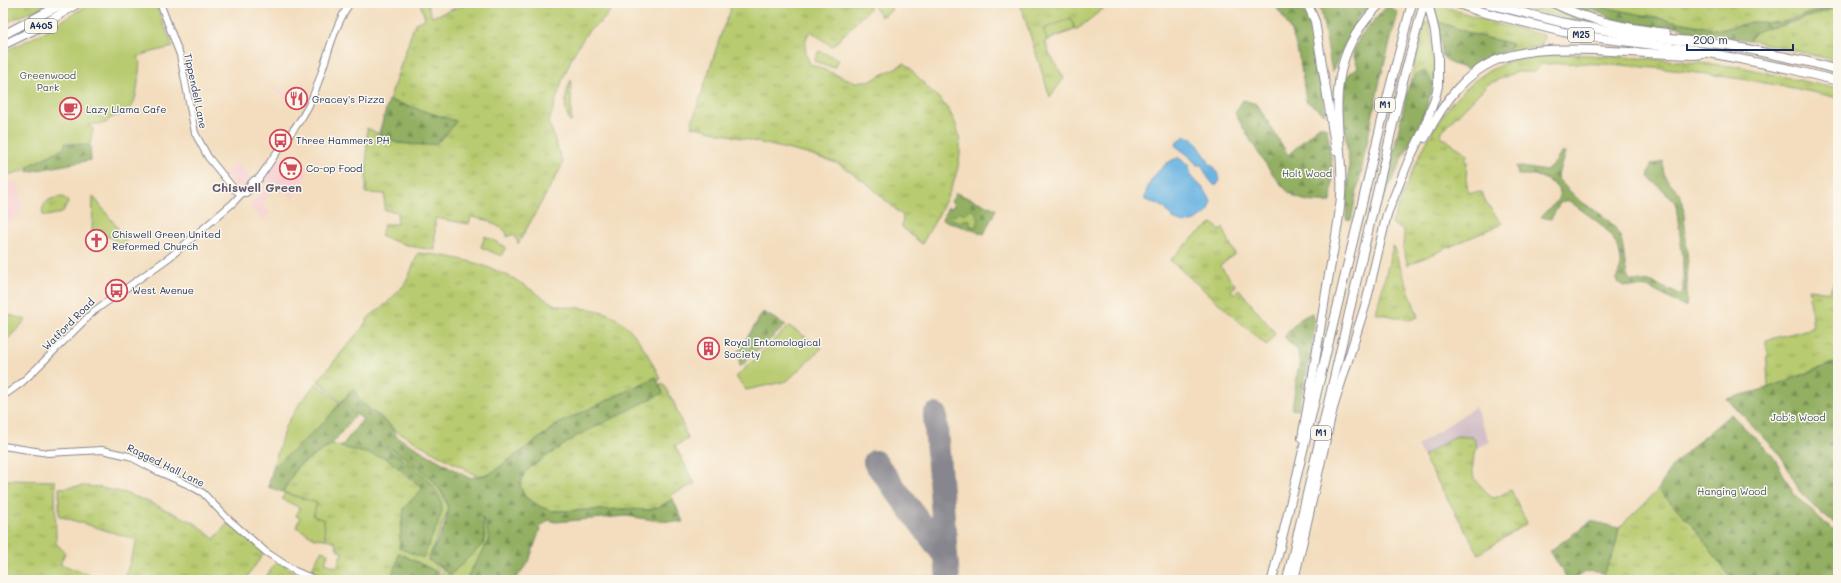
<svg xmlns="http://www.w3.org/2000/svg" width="1841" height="583" font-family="Mali,sans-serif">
	<defs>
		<pattern id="grass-tufts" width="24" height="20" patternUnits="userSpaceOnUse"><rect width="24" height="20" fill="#b8cb6f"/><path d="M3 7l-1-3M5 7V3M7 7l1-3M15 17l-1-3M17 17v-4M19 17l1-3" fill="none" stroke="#95a55e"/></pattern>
		<pattern id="forest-firs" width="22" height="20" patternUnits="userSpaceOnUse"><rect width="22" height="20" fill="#92af62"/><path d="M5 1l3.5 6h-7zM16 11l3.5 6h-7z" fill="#768f54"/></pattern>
	</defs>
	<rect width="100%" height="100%" fill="#fbf7ec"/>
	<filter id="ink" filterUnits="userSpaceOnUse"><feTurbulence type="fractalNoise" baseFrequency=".025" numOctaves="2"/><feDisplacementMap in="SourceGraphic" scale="8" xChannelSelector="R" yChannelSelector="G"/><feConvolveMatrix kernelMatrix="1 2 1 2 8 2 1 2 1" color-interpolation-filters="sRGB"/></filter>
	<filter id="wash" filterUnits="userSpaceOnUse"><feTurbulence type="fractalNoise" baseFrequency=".012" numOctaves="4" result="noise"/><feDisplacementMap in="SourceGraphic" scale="16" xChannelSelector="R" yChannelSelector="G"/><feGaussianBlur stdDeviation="0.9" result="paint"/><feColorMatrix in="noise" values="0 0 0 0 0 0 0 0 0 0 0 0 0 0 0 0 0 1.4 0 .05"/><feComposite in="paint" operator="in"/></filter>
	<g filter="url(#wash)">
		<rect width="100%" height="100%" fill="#f3ddbe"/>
		<g fill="#f7cfd1">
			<polygon points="265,85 304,98 300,106"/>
			<polygon points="280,155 308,173 293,198 266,179 265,174"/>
			<polygon points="237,163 251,178 242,187 235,185 225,173"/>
			<polygon points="17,181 23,207 3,233 3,183"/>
			<polygon points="268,188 273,192 262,203 270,213 263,221 248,204"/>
		</g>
		<polygon fill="#d2bdc6" points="1475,407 1490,442 1477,448 1473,437 1456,436 1423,456 1417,446"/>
		<g fill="url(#grass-tufts)" stroke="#6a7d66">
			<polygon points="3,3 51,3 3,24"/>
			<polygon points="420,3 427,3 432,17 469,3 609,3 612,9 603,20 588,31 574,53 563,78 549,122 563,164 518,244 515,235 511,235 507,237 506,231 487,220 471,217 469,224 435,218 435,250 414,247 381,237 384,224 397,224 398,212 384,210 385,194 366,193 367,128 397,143 425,145 435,144 444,137 455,121 389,100 415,23 425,19"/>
			<path d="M731 3H867L870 8 832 47 811 31C802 40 805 53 810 64L855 82 872 80 905 63C913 71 920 80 928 88 934 94 942 100 947 108 979 154 945 202 922 244L902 227 903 216 869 185 839 164 811 155 691 126 723 28 730 12Z"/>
			<polygon points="872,3 896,3 890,7 892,10 881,17"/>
			<polygon points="1018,3 1111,4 1100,11 1079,28 1045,41 1049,53 1064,78 1050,97 1023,13"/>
			<polygon points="1433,3 1501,25 1544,35 1542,46 1511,51 1509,48 1513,44 1475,35 1437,21"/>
			<polygon points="1505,3 1547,3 1575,17 1595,23 1542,13"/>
			<polygon points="1589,3 1838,3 1838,4 1780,23 1752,22 1720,30 1611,9"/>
			<polygon points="1838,7 1838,61 1749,40 1756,32 1763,29 1780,26"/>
			<polygon points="1429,22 1435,63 1434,83 1433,85 1425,71 1416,75 1408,89 1425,23"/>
			<path d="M1570 54 1656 59 1741 67 1838 89V98C1794 87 1750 80 1706 74 1651 67 1596 61 1541 64L1534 72H1517L1488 84 1442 131 1441 137 1468 154 1464 160 1467 161 1466 177 1468 193 1482 192 1486 203 1502 224 1408 265 1403 249 1404 231 1392 224C1400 199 1410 175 1422 151 1446 104 1474 67 1530 56 1542 53 1557 55 1570 54Z"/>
			<path d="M571 80V122H570C563 111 565 91 571 80Z"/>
			<path d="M63 197 67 200 68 203 62 213 46 216 43 215C40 202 52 197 63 197Z"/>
			<polygon points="1213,223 1220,231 1223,228 1235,254 1220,266 1236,286 1231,290 1234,294 1239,289 1275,333 1267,346 1170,260 1196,235"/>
			<polygon points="1393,246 1418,317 1410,320 1376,313"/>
			<path d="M418 253C446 255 476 261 502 273 521 281 537 295 555 305 566 308 577 307 589 309 630 314 643 347 661 379L658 381 656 377 560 423 490 474 477 476 394 430 386 421 360 402 354 388 341 402 318 381 362 328 369 317 386 304 404 285 410 273Z"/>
			<polygon points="1838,275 1838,325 1836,325 1838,368 1833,363 1768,388 1766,340 1813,328 1809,289 1829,292"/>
			<polygon points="663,383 674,403 688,439 675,446 695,484 672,494 673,499 659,507 648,510 627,509 553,511 541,507 525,497 520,486 524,474 532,466 577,436 663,392 659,385"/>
			<path d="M1456 436 1473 437 1477 448 1475 450C1470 479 1472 476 1491 497L1495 498 1511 490 1527 523 1479 554 1423 456Z"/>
			<path d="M332 444 386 458 423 488 402 519 399 548 438 519 442 511 400 457 385 448 386 446C411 459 443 481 448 511L428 560 441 567 437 572 399 553 397 563 390 580H324L309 574 321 551 328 553 325 563 337 567 342 552 338 550 334 541 325 539 324 520 313 516 317 503 283 492 297 467Z"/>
			<polygon points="3,478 5,480 55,481 56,543 65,553 60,564 105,580 3,580"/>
			<polygon points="84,486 97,487 125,493 149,502 195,523 214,539 228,523 264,553 245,580 124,580 137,540 59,516 59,488"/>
			<path d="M1658 490C1674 506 1690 521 1703 539 1714 554 1721 567 1736 580H1606L1603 574 1614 552 1619 528Z"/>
			<path d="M482 517C501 542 474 558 466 580H446L439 574 443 569 450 575 483 544 485 538Z"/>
			<polygon points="277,561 308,580 264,580"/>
		</g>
		<g fill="url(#forest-firs)" stroke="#566f60">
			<path d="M1272 3H1299C1320 36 1319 76 1325 114L1306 101C1301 66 1298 29 1272 3Z"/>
			<polygon points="1317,3 1373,3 1358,17 1332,72 1321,10"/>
			<polygon points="1561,3 1589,3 1612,9 1720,30 1752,22 1780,23 1835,5 1838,4 1838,7 1780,26 1763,29 1756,32 1749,40 1685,30 1681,27 1667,25 1663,28 1608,18 1606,15 1589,9 1585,12"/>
			<polygon points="1388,5 1398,13 1380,80 1351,220 1346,219 1349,164 1342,105 1347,76 1358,67 1353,53 1360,36"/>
			<polygon points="1437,21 1475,35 1513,44 1509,49 1467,69 1452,64 1443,57"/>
			<polygon points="1425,71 1433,85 1425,113 1382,201 1408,89 1416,75"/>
			<polygon points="389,100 456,121 451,129 435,144 425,145 397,143 379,133"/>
			<path d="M1243 100 1257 104 1288 155 1319 126 1327 128 1333 173 1331 202C1318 202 1306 203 1294 196 1277 187 1245 132 1235 113Z"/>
			<polygon points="65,143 90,145 91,160 28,172 28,166 64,148"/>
			<path d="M1561 153H1565L1557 178C1564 185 1571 193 1579 200 1593 210 1611 218 1619 234 1626 248 1623 270 1629 279L1634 281 1652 282 1680 295 1683 291V258L1676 205 1672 198 1648 177 1651 165 1663 161C1663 165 1663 170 1664 174 1668 185 1679 186 1683 203L1688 264 1686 307 1649 288 1624 286 1617 282C1615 276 1622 269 1621 262 1618 231 1594 220 1572 203L1567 200 1560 203 1551 219 1541 217C1546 209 1557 205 1559 196 1562 185 1542 177 1534 175 1529 175 1523 175 1518 175L1516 166 1546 171 1555 163Z"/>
			<polygon points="956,193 996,209 984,234 942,220 948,207 952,208 954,205 951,202"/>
			<polygon points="763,312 786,325 740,367 738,352"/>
			<path d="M1313 313C1318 336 1303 386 1298 410L1292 409 1299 363 1298 351 1284 337C1292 328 1300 316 1313 313Z"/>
			<polygon points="1834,363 1838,368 1838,526 1822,514 1800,492 1784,461 1777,451 1727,399 1768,388"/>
			<path d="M656 377 663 393 577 436 532 466 524 474 520 486 525 497 541 507 553 511 627 509 648 510 659 507 673 499 683 522 659 521 627 516 555 522 549 520 541 526 529 561 515 580H466L489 541 486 524 482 517 485 538 483 544 450 575 440 566 428 560C434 547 447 526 448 511 450 487 405 456 386 446L385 448C404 460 443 484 442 509 442 517 427 548 423 558L399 548 404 508 423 488 386 458 341 447 363 419 356 414 332 444 297 467 283 492 268 487 273 468 325 421 354 388C356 392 358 399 361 402 372 416 389 419 397 437L469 478 490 474 560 423Z"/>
			<path d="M1731 414 1771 454 1778 464 1794 494 1822 521 1838 532V580H1736C1720 567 1714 554 1703 539 1690 521 1674 506 1658 490L1671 468 1687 451Z"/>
			<path d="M1591 521 1619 528 1614 552 1603 574C1581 566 1584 579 1568 580L1550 551Z"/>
			<polygon points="398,553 435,571 446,580 390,580 397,563"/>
		</g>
		<g fill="#b8cb6f" stroke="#6a7d66">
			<path d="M91 3H155L173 47 144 54 138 57 140 62C138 76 139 108 124 114 116 117 112 115 106 123L88 125 93 129 90 145 65 143 64 148 28 166 23 171 3 176V52L39 35Z"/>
			<polygon points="1071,18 1075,29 1047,40 1043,29"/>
			<polygon points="819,51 838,59 834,68 814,61"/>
			<polygon points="93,196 127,240 114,250 115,242 111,237 92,236"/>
			<polygon points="971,209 976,213 979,220 975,227 970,225 970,220 967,219 960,222 954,220 950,216 951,214 954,217 958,213 964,214"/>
			<polygon points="485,236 506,247 501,256 481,247"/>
			<polygon points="3,313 26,320 3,344"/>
			<polygon points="789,326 822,348 787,381 746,390 736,377"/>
			<polygon points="316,383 340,403 325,421 273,468 285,427 300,403"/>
			<polygon points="285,493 317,503 313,516 324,520 325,539 315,538 296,527 300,518 296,516 300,508 282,499"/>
		</g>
		<g fill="#69b4e2" stroke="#4272a0">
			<path d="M1185 136 1193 138 1208 160V163L1215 168 1220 180 1217 185H1214C1208 179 1205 173 1202 165H1197L1188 155 1176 146 1177 142Z"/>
			<path d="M1179 158 1189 166 1191 177 1204 189 1211 201C1211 209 1207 214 1200 218 1191 224 1179 225 1171 216 1168 213 1166 209 1163 207 1158 203 1150 202 1145 200 1144 185 1164 160 1179 158Z"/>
		</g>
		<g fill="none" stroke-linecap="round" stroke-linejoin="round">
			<g stroke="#87868e" stroke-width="24">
				<polyline points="935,415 948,580"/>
				<polyline points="875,462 945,556"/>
			</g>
		</g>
	</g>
	<g filter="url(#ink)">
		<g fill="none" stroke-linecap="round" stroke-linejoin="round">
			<defs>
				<g id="secondary">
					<polyline points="160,3 180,55 195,133 208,157 234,189 241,194"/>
					<path d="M243 193H246C259 181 267 166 277 152 290 133 305 117 313 96 326 65 331 31 350 3"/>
					<polyline points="3,396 20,384 36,369 94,311 170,257 233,203 254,180 259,179"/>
					<polyline points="3,446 48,453 102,450 129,456 157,471 189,485 203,493 227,518 266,552 295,571 316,580"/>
				</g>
				<g id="highway">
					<polyline points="1307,3 1315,21 1336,151"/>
					<polyline points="1456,3 1478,11 1563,32 1606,39 1694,50 1790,69 1838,81"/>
					<polyline points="1485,3 1560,22 1631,35 1728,45 1809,62 1838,70"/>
					<path d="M1553 3C1589 21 1626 28 1666 33"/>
					<polyline points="3,35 64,3"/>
					<polyline points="3,45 38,28 78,3"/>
					<path d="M1425 138C1468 55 1506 47 1594 50 1627 52 1660 54 1694 55L1703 54"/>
					<path d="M1302 438C1311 388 1319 337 1327 286 1332 256 1339 226 1341 196 1344 153 1331 109 1342 67 1348 41 1363 21 1381 3"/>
					<polyline points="1272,580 1388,95 1412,3"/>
					<polyline points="1287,580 1403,81 1424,3"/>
					<polyline points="1294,580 1333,408 1366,303 1387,214 1408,162 1423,131 1435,98 1438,86 1438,57 1435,32 1428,3"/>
				</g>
			</defs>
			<use href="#secondary" stroke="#87868e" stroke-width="8"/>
			<use href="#highway" stroke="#87868e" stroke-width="10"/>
			<use href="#secondary" stroke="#fff" stroke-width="6"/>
			<use href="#highway" stroke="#fff" stroke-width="8"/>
		</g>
	</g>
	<defs>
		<symbol id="restaurant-ring" viewBox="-11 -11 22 22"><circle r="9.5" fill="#fbf7ec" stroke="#d1495b" stroke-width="1.5"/><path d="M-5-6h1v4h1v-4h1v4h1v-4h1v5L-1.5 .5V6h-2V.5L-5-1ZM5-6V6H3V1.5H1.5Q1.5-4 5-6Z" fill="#d1495b"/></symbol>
		<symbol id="cafe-ring" viewBox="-11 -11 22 22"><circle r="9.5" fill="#fbf7ec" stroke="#d1495b" stroke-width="1.5"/><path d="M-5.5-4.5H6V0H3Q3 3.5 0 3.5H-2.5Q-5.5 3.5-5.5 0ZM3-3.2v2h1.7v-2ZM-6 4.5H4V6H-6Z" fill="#d1495b"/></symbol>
		<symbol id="bus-ring" viewBox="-11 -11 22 22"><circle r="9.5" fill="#fbf7ec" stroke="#d1495b" stroke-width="1.5"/><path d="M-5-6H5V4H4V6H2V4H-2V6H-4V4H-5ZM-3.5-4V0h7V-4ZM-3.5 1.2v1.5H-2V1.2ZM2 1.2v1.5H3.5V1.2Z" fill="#d1495b"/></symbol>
		<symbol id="supermarket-ring" viewBox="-11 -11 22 22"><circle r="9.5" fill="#fbf7ec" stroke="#d1495b" stroke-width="1.5"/><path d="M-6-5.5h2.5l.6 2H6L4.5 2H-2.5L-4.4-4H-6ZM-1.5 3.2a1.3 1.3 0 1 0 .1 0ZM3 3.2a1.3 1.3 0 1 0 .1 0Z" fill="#d1495b"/></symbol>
		<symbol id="church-ring" viewBox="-11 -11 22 22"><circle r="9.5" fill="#fbf7ec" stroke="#d1495b" stroke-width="1.5"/><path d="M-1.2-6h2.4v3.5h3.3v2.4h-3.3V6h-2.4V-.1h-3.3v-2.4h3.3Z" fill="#d1495b"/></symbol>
		<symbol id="building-ring" viewBox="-11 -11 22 22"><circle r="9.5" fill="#fbf7ec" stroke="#d1495b" stroke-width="1.5"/><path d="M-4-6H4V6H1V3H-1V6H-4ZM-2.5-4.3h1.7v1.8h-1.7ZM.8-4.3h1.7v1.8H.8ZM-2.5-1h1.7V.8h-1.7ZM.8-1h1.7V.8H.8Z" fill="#d1495b"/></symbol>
	</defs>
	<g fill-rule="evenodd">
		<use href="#restaurant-ring" x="284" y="86" width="25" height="25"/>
		<use href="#cafe-ring" x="58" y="96" width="25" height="25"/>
		<use href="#bus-ring" x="268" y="128" width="25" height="25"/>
		<use href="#supermarket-ring" x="278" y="156" width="25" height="25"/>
		<use href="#church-ring" x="84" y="228" width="25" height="25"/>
		<use href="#bus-ring" x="104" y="278" width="25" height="25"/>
		<use href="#building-ring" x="696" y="336" width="25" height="25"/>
	</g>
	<g text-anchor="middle" stroke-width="3" stroke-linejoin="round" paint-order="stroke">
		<g fill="#fbf7ec" stroke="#5e6b89" stroke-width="1">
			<rect x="25" y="19" width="32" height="14" rx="3"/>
			<rect x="1568" y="28" width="26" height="14" rx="3"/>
			<rect x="1375" y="98" width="20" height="14" rx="3"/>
			<rect x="1311" y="426" width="20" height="14" rx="3"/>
		</g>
		<g font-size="9" font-weight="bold" fill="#1b2f5e">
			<text x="41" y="29">A405</text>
			<text x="1581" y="38">M25</text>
			<text x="1385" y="108">M1</text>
			<text x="1321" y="436">M1</text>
		</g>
		<g font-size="10" fill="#425662" stroke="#fbf7ec">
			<text x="48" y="79">Greenwood<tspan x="48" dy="12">Park</tspan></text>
			<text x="1307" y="177">Holt Wood</text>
			<text x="1798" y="421">Job's Wood</text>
			<text x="1732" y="495">Hanging Wood</text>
		</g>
		<g font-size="10" fill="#1b2f5e" stroke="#fbf7ec">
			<text transform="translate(196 91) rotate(78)" y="4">Tippendell Lane</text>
			<text transform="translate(68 324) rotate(-45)" y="4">Watford Road</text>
			<text transform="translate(166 465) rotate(26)" y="4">Ragged Hall Lane</text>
		</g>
		<g font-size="10" fill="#1b2f5e" stroke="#fbf7ec" text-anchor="start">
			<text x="312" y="103">Gracey's Pizza</text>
			<text x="86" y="113">Lazy Llama Cafe</text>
			<text x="296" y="144">Three Hammers PH</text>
			<text x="306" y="172">Co-op Food</text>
			<text x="112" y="238">Chiswell Green United<tspan x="112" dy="12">Reformed Church</tspan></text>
			<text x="132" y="294">West Avenue</text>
			<text x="724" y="346">Royal Entomological<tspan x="724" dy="12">Society</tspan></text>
		</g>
		<g font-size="12" font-weight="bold" fill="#605974" stroke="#fbf7ec">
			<text x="257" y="192">Chiswell Green</text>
		</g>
	</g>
	<rect width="1841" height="583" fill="none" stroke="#fbf7ec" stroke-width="16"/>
	<path d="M1687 44v6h106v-6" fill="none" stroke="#1b2f5e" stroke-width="2"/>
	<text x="1693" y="44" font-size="12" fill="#1b2f5e" stroke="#fbf7ec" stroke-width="3" paint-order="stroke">200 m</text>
</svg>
